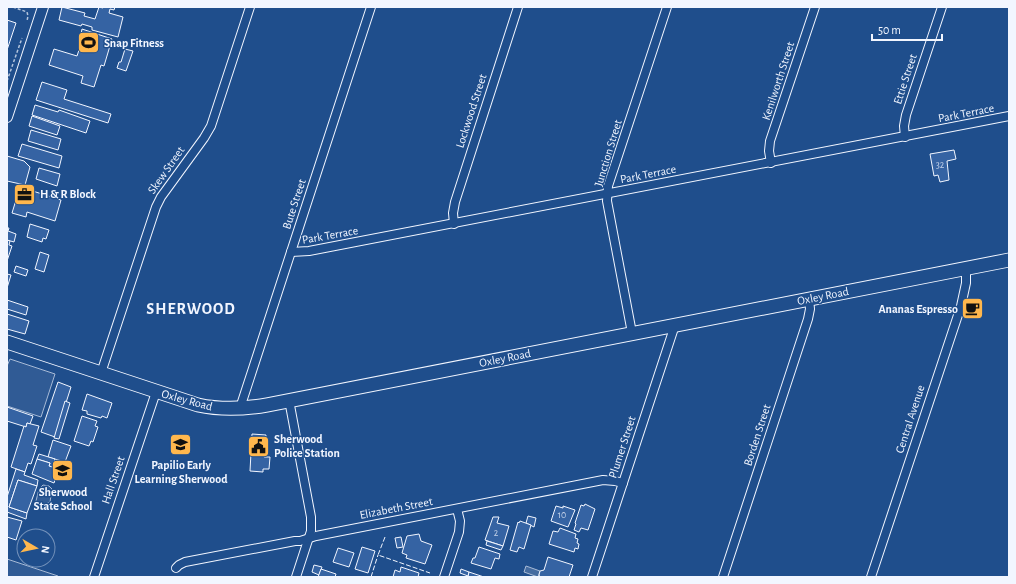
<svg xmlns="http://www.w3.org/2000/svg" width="1016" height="584" font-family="'Alegreya Sans',sans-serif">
	<rect width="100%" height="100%" fill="#1f4e8c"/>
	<g fill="#305b95" stroke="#a8bbd7">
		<polygon points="10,359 55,374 41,417 7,406 7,366"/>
		<polygon points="43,485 49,486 52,489 50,502 46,504 39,504 36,501 39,489"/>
		<polygon points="7,559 58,576 58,577 7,577"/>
	</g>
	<polygon fill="#446ba0" stroke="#a8bbd7" points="526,566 540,571 538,577 524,572"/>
	<g fill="#3563a3" stroke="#f2f6ff">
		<polygon points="62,7 85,13 84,16 95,19 99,7 103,8 103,7 115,7 114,10 110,9 109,13 123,17 118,37 92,30 92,27 82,24 81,26 59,20"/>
		<polygon points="7,20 16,23 7,50"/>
		<polygon points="82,29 112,39 104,66 101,65 94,87 81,83 83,76 49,65 54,49 77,56 84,35 81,34"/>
		<polygon points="125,49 133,51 126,71 117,68 119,62 121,62"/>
		<polygon points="42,82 67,90 64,99 111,114 108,123 36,100"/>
		<polygon points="35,105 58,112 59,110 90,121 86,133 32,115"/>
		<polygon points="32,116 60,126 57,135 29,126"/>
		<polygon points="31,130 61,139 58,150 28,141"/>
		<polygon points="22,144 62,156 59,168 18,156"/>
		<polygon points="954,150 956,159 947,161 949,180 940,182 938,175 934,176 930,154"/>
		<polygon points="7,156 24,161 30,167 25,185 7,181"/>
		<polygon points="39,168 60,174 57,186 36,179"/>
		<polygon points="20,187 61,200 55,221 27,212 26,217 12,213"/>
		<polygon points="30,224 49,230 46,239 43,238 42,242 27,237"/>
		<polygon points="7,228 9,228 8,231 16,234 14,242 7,240"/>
		<polygon points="7,240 10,241 9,245 12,246 7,261"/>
		<polygon points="40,252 49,255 44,272 35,269"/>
		<polygon points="16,266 28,270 26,276 14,272"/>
		<polygon points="7,274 11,275 7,288"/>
		<polygon points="7,300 28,307 26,315 7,309"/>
		<polygon points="7,314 29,321 25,334 7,329"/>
		<polygon points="58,382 71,387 55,437 41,432"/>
		<polygon points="87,394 112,403 107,418 102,416 101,418 87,414 87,411 82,410"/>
		<polygon points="65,401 70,403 59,439 54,438"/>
		<polygon points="7,407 33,416 30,424 27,423 26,427 7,421"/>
		<polygon points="82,416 97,421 95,426 98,427 93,442 91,441 89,446 74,441"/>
		<polygon points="27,423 39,426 33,445 37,446 31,464 28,463 25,472 11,467 24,426 26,427"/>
		<polygon points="252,434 266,435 264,457 270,457 269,469 263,469 263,472 250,471"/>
		<polygon points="53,440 71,446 65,462 48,457"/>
		<polygon points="39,454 55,459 54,462 60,464 59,469 49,466 50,463 37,459"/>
		<polygon points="37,459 50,463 49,466 59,469 54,483 32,474"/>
		<polygon points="16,469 25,472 24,475 38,480 37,486 18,480 9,507 27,513 26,519 7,512 7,497"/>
		<polygon points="18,480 37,486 27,513 9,507"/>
		<polygon points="585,504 595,509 588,530 581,528 579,532 574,530 576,524 575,523 581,505 584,506"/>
		<polygon points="556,506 563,508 563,506 575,510 568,527 551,521"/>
		<polygon points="528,516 536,518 534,527 526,523"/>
		<polygon points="7,517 22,521 16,540 7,537"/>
		<polygon points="493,517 499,517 497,523 509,526 503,546 485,540"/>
		<polygon points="520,521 531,525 524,549 519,547 517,552 510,550 518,522 519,523"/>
		<polygon points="560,528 576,534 575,538 578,539 577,543 579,544 578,549 575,548 574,552 549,544 553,531 558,532"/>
		<polygon points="419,534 421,541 432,545 425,564 406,558 407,555 402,553 407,536"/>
		<polygon points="401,537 403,547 397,548 395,538"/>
		<polygon points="487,541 503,546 501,550 486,545"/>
		<polygon points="362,547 375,551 368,573 355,569"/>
		<polygon points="479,547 500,554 499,559 495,558 491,569 471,563 473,558 475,558"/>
		<polygon points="338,548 354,553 349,567 333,562"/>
		<polygon points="548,557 573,565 569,577 540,577 539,575 540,571 544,570"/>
		<polygon points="314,565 322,567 319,575 312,572"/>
		<polygon points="401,567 419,573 418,577 393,577 395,570 400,572"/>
		<polygon points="321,569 336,574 335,577 318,577"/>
		<polygon points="461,569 469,572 468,576 460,573"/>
		<polygon points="469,572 484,577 468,577"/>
	</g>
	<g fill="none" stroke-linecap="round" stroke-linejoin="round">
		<defs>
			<g id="minor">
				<polyline points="905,137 904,126 906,115 942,7"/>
				<polyline points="771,163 769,151 770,141 815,7"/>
				<polyline points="454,224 453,213 455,202 518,7"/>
				<polyline points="291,252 309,251 1009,116"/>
				<polyline points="632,333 607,201 608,186 667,7"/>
				<polyline points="101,373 156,207 161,197 204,138 211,126 250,7"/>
				<polyline points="289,400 311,517 311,531 296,577"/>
				<polyline points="240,408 371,7"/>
				<polyline points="176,568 179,565 185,562 295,541 300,541 316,536 603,480 615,481 623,483"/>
				<polyline points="94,577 156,392"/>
				<polyline points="444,577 459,532 460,521 457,509"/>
				<polyline points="592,577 675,325"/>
				<polyline points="723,577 808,319 810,309 809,299"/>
				<polyline points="871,577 961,306 966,283 966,268"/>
			</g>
			<polyline id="tertiary" points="7,117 43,7"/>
			<path id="primary" d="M7 342 198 405C221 410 244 409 267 405L1009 260"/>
		</defs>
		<use href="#minor" stroke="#f2f6ff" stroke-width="10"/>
		<use href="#tertiary" stroke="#f2f6ff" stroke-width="12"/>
		<use href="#primary" stroke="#f2f6ff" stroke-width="15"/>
		<g stroke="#b3c4dc" stroke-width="1.5" stroke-dasharray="3 2" stroke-linecap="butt">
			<polyline points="13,7 27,12 28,16 27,21"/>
			<polyline points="7,81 22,38"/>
		</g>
		<use href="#minor" stroke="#1f4e8c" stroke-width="8"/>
		<use href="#tertiary" stroke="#1f4e8c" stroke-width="10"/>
		<use href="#primary" stroke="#1f4e8c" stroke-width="13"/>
		<g stroke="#f2f6ff" stroke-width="1" stroke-dasharray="5 2" stroke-linecap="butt">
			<polyline points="385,537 378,555 430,573"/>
			<polyline points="371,577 378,555"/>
		</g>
	</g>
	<defs>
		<symbol id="stadium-square" viewBox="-11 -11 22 22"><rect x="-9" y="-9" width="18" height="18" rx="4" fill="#ffb74d" stroke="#1f4e8c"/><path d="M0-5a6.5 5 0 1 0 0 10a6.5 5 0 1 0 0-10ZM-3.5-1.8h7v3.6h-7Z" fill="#111"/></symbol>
		<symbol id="office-square" viewBox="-11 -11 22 22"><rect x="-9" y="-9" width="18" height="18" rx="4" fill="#ffb74d" stroke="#1f4e8c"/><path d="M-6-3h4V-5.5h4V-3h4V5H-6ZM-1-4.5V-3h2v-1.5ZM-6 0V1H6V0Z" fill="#111"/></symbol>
		<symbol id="cafe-square" viewBox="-11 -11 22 22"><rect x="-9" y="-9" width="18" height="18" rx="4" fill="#ffb74d" stroke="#1f4e8c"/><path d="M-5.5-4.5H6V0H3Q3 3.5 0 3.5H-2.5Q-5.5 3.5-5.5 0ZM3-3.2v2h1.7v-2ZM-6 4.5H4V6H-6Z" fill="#111"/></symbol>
		<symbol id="school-square" viewBox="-11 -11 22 22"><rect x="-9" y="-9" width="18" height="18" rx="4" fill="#ffb74d" stroke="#1f4e8c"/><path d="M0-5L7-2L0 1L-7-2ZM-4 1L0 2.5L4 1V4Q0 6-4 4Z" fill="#111"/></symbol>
		<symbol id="civic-square" viewBox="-11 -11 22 22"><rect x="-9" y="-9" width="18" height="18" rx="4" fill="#ffb74d" stroke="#1f4e8c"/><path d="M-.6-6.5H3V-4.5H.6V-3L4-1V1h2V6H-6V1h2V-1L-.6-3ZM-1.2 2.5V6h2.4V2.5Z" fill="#111"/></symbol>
	</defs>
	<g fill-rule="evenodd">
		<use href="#stadium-square" x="76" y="30" width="25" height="25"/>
		<use href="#office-square" x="12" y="182" width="25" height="25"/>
		<use href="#cafe-square" x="960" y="296" width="25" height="25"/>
		<use href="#school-square" x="168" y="432" width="25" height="25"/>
		<use href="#civic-square" x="246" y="434" width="25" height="25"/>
		<use href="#school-square" x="50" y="458" width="25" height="25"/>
	</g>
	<g text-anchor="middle" stroke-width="3" stroke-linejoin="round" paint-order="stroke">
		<g font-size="10" fill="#c3d1e8">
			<text x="940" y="168">32</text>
			<text x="562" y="518">10</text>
			<text x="496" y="536">2</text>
		</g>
		<g font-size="12" font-weight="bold" fill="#f2f6ff" stroke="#1f4e8c" text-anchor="start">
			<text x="104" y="47">Snap Fitness</text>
			<text x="40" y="198">H &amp; R Block</text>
			<text x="958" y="313" text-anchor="end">Ananas Espresso</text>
			<text x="274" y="443">Sherwood<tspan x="274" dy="14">Police Station</tspan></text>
			<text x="181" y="469" text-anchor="middle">Papilio Early<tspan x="181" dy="14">Learning Sherwood</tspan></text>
			<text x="63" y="496" text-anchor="middle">Sherwood<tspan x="63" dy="14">State School</tspan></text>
		</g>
		<g font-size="12" fill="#f2f6ff" stroke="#1f4e8c">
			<text transform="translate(905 79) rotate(-72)" y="4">Ettie Street</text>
			<text transform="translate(778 81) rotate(-72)" y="4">Kenilworth Street</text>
			<text transform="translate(471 111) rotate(-72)" y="4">Lockwood Street</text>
			<text transform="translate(966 113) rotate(-11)" y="4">Park Terrace</text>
			<text transform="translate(608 153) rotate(-73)" y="4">Junction Street</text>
			<text transform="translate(166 170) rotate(-55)" y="4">Skew Street</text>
			<text transform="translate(648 174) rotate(-11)" y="4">Park Terrace</text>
			<text transform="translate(294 204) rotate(-72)" y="4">Bute Street</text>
			<text transform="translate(330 235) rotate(-10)" y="4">Park Terrace</text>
			<text transform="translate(823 296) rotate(-11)" y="4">Oxley Road</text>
			<text transform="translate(505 358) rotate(-11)" y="4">Oxley Road</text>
			<text transform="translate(187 400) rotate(15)" y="4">Oxley Road</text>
			<text transform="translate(910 419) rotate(-72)" y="4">Central Avenue</text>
			<text transform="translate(757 435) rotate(-72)" y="4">Borden Street</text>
			<text transform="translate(622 447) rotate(-72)" y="4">Plumer Street</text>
			<text transform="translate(113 480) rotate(-71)" y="4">Hall Street</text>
			<text transform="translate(396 508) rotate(-11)" y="4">Elizabeth Street</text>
		</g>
		<g font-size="16" font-weight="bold" letter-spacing="1" fill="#f2f6ff" stroke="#1f4e8c">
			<text x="191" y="314">SHERWOOD</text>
		</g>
	</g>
	<rect width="1016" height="584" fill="none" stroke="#f2f6ff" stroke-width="16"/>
	<g transform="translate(36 548) rotate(99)"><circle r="19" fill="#1f4e8c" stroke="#7391ba"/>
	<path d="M0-3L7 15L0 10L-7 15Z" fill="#ffb74d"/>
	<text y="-6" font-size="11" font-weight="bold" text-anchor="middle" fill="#f2f6ff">N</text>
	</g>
	<path d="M872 34v6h70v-6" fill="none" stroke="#f2f6ff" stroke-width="2"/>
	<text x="878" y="34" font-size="12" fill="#f2f6ff" stroke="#1f4e8c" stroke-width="3" paint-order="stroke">50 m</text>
</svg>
